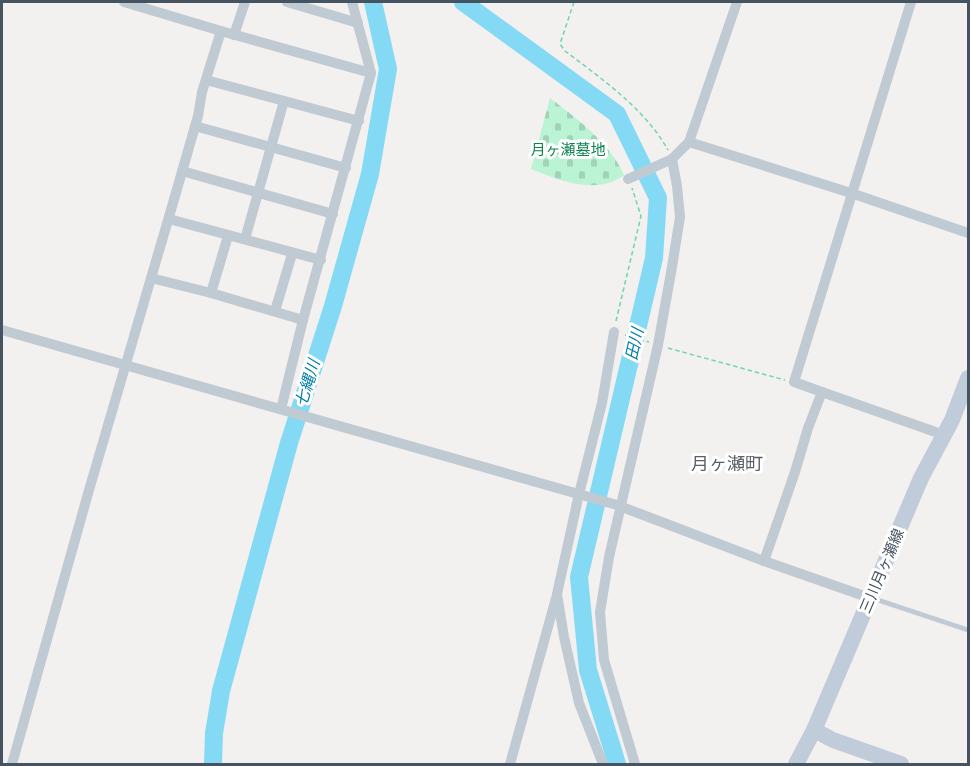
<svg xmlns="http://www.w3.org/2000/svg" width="970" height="766" font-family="'DM Sans','Noto Sans JP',sans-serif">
	<defs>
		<pattern id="cemetery-stones" width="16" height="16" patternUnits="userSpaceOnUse" patternTransform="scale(1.5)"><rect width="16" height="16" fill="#bbf4d4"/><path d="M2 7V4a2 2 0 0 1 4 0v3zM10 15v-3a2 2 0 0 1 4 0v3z" fill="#a2d3b9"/></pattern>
	</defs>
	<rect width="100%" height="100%" fill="#f3f0f0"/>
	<path fill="url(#cemetery-stones)" d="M550 98C578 120 609 141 624 175 597 196 558 180 531 169Z"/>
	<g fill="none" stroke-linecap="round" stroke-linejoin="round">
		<g stroke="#84d9f5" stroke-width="18">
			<polyline points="463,2 617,114 658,198 654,258 579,577 588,670 617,764"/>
			<polyline points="213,764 214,733 221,691 289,443 333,306 370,174 388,69 373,2"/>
		</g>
		<g stroke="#6fd6a8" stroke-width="1.5" stroke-dasharray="4.5 3" stroke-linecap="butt">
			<path d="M574 2 560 44 565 51C602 79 645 109 668 150"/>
			<polyline points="616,321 641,216 632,188"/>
			<polyline points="625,335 649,342"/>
			<polyline points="668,348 785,380"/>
		</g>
		<polyline stroke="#c0cad3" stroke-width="5" points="872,598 968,630"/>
		<g stroke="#c0cad3" stroke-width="10">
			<polyline points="124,2 221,31"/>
			<polyline points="287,2 358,23"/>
			<polyline points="234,35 245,2"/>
			<polyline points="206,80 359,121"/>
			<polyline points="195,126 346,168"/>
			<polyline points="689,142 851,193 968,233"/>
			<polyline points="182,171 333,214"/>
			<polyline points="628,179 672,159 689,142 737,2"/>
			<polyline points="169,219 321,260"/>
			<polyline points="245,239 284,101"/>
			<polyline points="151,278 211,293 303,320"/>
			<polyline points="211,293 228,236"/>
			<polyline points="275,311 292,254"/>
			<polyline points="2,330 617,505 764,561 870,598"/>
			<polyline points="822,392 944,435"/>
			<polyline points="281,409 303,320 371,73 352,2"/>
			<polyline points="764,561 795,472 808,428 822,392 794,382 911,2"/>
			<polyline points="12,764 89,490 173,203 198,116 202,92 221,31 371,73"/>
			<polyline points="510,764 556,598"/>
			<polyline points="603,764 579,703 564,637 557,594 579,494 602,403 614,332"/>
			<polyline points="635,764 604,660 600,612 609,557 658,345 672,267 680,217 677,186 672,159"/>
		</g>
		<g stroke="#c1ccdb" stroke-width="16">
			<polyline points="814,730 833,740 901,764"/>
			<polyline points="796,764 814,730 921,478 952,420 968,378"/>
		</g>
	</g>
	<g text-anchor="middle" stroke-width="6" stroke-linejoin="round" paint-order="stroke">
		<g font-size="15" fill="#0d854f" stroke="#fff">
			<text x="568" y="155">月ヶ瀬墓地</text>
		</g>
		<g font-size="15" fill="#465360" stroke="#fff">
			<text transform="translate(882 571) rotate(-67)" y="5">三川月ヶ瀬線</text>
		</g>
		<g font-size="16" font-style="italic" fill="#027ea8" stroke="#fff">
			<text transform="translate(634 344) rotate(-77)" y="6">田川</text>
			<text transform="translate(307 383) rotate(-73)" y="6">七縄川</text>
		</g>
		<g font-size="18" fill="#5c6066" stroke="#fff">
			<text x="727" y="470">月ヶ瀬町</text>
		</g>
	</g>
	<rect width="970" height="766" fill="none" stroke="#465360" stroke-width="6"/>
</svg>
